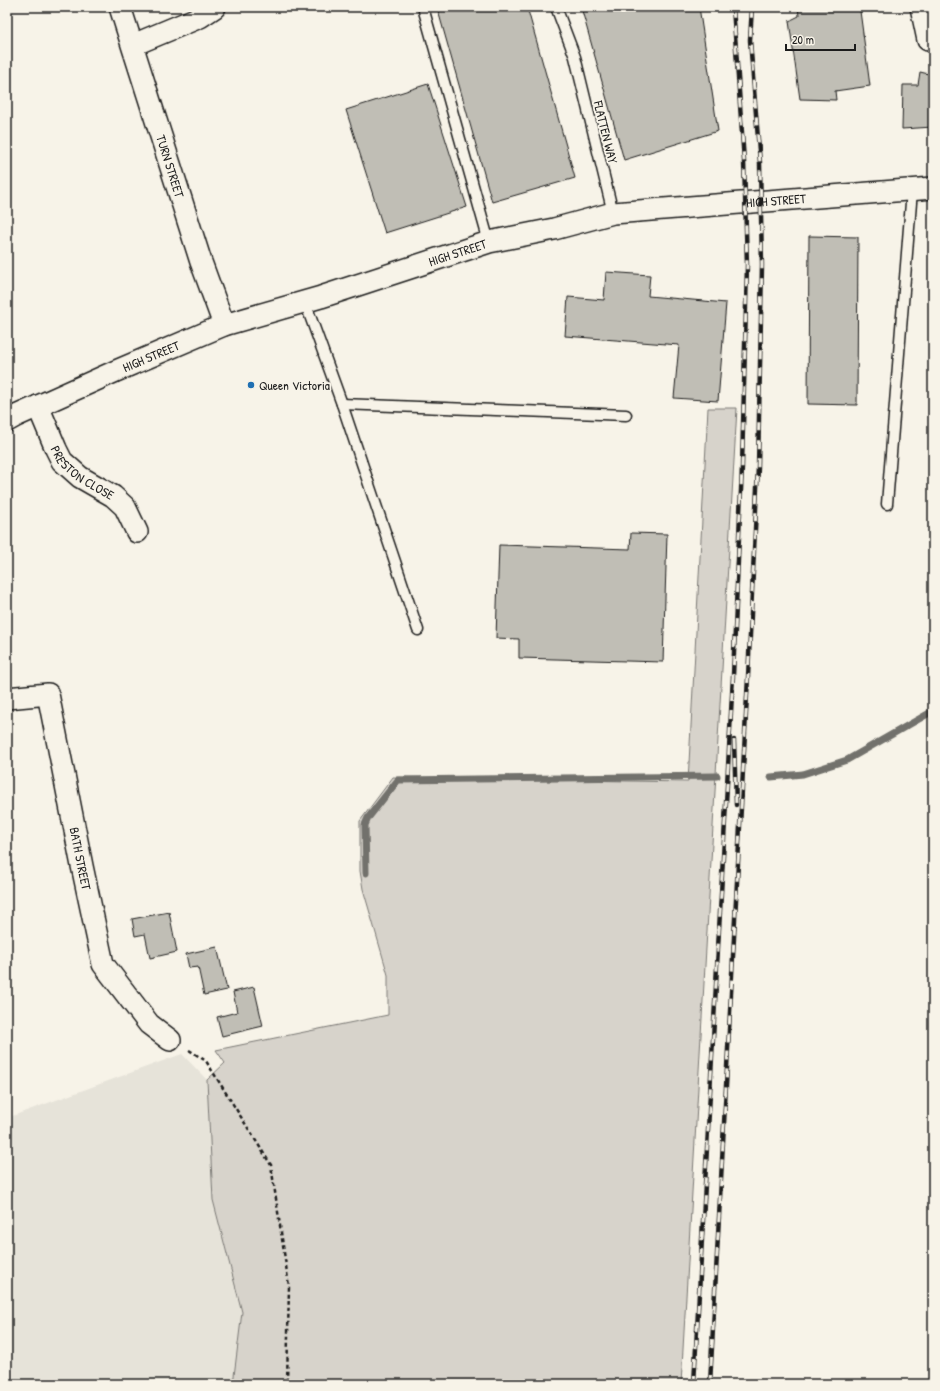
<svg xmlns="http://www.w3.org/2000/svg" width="940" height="1391" font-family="'Patrick Hand',sans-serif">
	<rect width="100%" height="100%" fill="#f7f3e8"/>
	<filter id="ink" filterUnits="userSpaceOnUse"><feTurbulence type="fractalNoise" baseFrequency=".025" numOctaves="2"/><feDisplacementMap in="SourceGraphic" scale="8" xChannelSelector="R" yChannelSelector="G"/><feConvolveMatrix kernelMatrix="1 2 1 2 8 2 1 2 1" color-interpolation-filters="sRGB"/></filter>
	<g filter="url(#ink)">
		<polygon fill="#e6e3d9" points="182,1054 207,1080 213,1200 242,1312 233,1384 7,1384 7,1118"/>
		<polygon fill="#d7d3cb" stroke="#7a7874" points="708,408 737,408 681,1384 233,1384 242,1312 213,1200 207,1080 225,1063 216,1050 388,1015 388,975 363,889 360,871 360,821 393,777 688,782"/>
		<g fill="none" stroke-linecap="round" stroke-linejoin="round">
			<g stroke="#72716c" stroke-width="7">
				<polyline points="771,777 803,774 847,760 933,711"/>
				<polyline points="366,873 365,825 368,818 398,780 717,776"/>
			</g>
		</g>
		<g fill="#c0beb5" stroke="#1c1c1c">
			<polygon points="437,7 527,7 575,178 492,202"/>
			<polygon points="581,7 699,7 718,131 624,160"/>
			<polygon points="798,7 874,7 875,11 860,11 870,86 835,91 836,100 800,99 789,21 799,16"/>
			<polygon points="920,72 933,75 933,127 902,129 903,85 918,85"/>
			<polygon points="428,84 467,207 385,233 346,110"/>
			<polygon points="809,236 858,237 857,405 808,404"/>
			<polygon points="606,272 650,275 648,296 726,303 718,401 674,398 679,345 565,336 568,297 604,300"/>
			<polygon points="631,533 667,534 663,662 519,658 519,639 496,638 499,545 630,549"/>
			<polygon points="169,912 177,952 150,958 145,934 135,936 132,919"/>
			<polygon points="217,947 227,990 204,995 198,967 189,968 186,954"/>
			<polygon points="254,987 263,1026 222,1036 217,1017 237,1012 233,992"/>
		</g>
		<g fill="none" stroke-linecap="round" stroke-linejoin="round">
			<defs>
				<g id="lane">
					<polyline points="556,7 575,57 613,213"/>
					<polyline points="424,11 489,242"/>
					<polyline points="305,302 342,404 418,630"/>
					<polyline points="342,404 626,415"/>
					<polyline points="887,504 912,190"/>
				</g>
				<g id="street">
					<path id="s1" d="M120 7 201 262 224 325"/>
					<polyline points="921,7 928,40 933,38"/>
					<polyline points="133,45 200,17 215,7"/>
					<path id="s2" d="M38 406 56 449 62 461 80 477 113 496 125 507 137 532"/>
					<path id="s3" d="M7 421 16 416 116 371 224 325 321 297 489 242 554 229 613 213 933 188"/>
					<path id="s4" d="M7 698 48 694 82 866 103 964 149 1024 170 1040"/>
				</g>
			</defs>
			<use href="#lane" stroke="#1c1c1c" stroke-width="13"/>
			<use href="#street" stroke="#1c1c1c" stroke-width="24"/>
			<polyline stroke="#1c1c1c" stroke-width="2.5" stroke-dasharray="4 3" stroke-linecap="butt" points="189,1050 206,1061 271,1165 289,1286 287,1384"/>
			<use href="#lane" stroke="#f7f3e8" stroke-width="10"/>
			<use href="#street" stroke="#f7f3e8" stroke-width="21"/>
			<defs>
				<g id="rail">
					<polyline points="734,740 736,805"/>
					<polyline points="694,1384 733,676 742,467 747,265 744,161 733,7"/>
					<polyline points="710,1384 748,677 758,467 762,265 760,163 750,40 752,7"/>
				</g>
			</defs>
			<use href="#rail" stroke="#1c1c1c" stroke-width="4.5"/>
			<use href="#rail" stroke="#f7f3e8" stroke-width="3" stroke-dasharray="9" stroke-linecap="butt"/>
		</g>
	</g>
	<circle fill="#1f6fb2" stroke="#f7f3e8" stroke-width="1.5" cx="251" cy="385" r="4"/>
	<g text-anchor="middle" stroke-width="3.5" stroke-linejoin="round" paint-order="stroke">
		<g font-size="13" fill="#1c1c1c" stroke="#f7f3e8">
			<text transform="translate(606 132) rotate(76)" y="5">FLATTEN WAY</text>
			<text dy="5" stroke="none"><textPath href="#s1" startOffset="167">TURN STREET</textPath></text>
			<text dy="5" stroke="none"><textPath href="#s3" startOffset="806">HIGH STREET</textPath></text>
			<text dy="5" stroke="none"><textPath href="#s3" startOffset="482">HIGH STREET</textPath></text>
			<text dy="5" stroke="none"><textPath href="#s3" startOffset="158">HIGH STREET</textPath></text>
			<text dy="5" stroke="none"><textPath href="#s2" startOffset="83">PRESTON CLOSE</textPath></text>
			<text dy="5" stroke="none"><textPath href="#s4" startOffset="209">BATH STREET</textPath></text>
		</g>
		<g font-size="13" fill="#1c1c1c" stroke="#f7f3e8" text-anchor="start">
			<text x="259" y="390">Queen Victoria</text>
		</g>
	</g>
	<rect width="940" height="1391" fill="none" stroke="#f7f3e8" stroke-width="24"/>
	<rect x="12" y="12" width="916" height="1367" fill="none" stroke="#1c1c1c" stroke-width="1.5" filter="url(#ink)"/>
	<path d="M786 44v6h69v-6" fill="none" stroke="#1c1c1c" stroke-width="2"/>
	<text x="792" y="44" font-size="12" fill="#1c1c1c" stroke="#f7f3e8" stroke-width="3" paint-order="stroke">20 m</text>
</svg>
